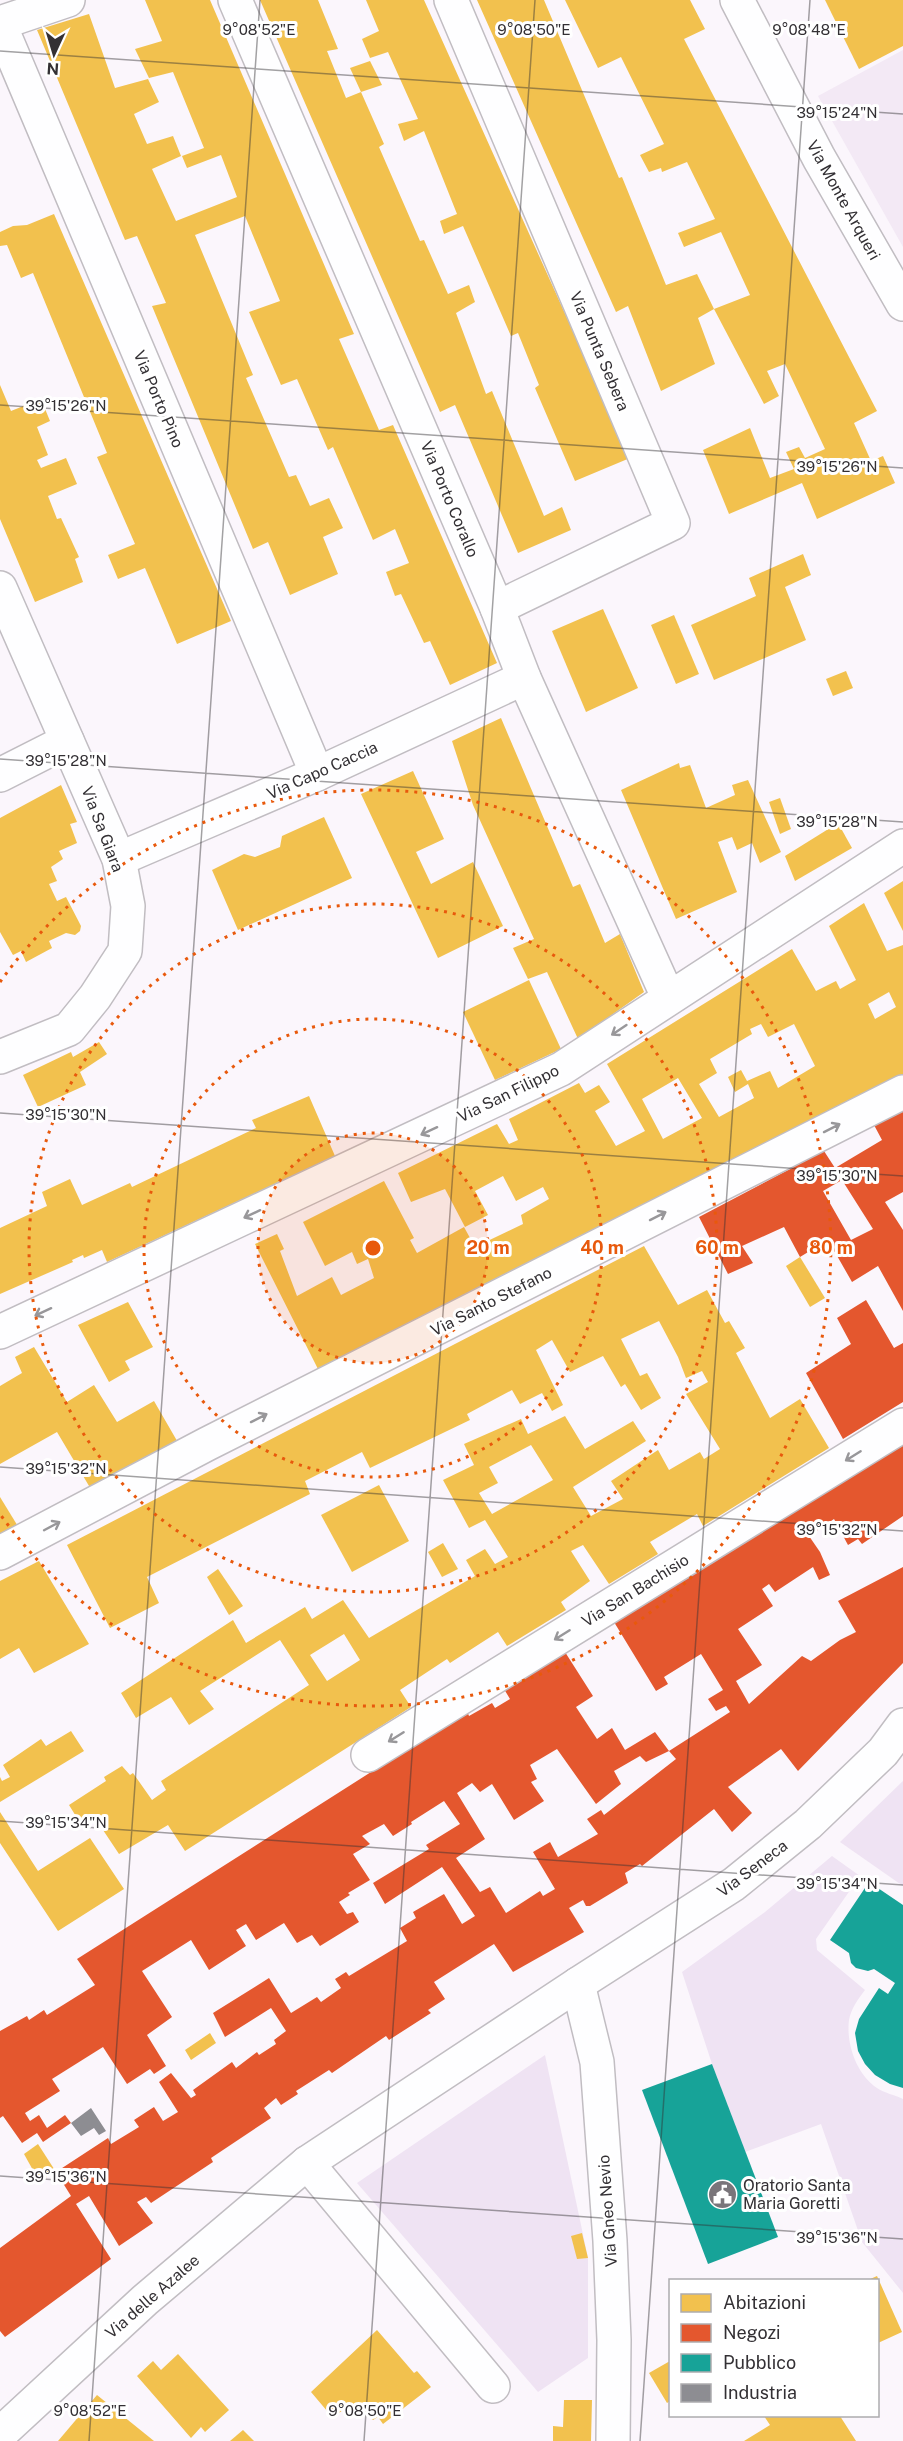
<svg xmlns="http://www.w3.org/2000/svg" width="903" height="2441" font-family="'Public Sans',sans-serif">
	<rect width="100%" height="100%" fill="#fbf6fc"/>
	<polygon fill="#f3e9f5" points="903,50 903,247 818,96"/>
	<g fill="#efe3f3">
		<polygon points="903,1781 903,1886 840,1842"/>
		<path d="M832 1856 860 1876 816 1939 817 1950 865 1990C858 1999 851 2009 849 2020 846 2043 856 2074 877 2088 884 2093 895 2095 903 2099V2293L862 2242 821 2124 745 2152 712 2064 682 1972 765 1912Z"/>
		<polygon points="545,2055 588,2258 588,2358 538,2392 357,2183"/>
	</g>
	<g fill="#f2c14e" fill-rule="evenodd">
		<polygon points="145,0 210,0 354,334 339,339 379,430 393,425 497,663 450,685 430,641 424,643 401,594 395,596 386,572 409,563 395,529 373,540 333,447 328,450 297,379 281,385 249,312 280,301 245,216 195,235 253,375 246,378 289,477 296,475 310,506 329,498 343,528 323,537 338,574 290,595 268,542 253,549 152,306 166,303 137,236 125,240 37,30 89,14 115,88 148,79 159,102 134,114 147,144 173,136 181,156 152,169 176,221 237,197 221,155 187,168 182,156 204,148 173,72 149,78 135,49 162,41"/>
		<polygon points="260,0 318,0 338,49 327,51 346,98 361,92 384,144 379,147 420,241 424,240 448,294 469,285 475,302 456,313 486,394 492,391 544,516 562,507 571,530 518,553 455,405 440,412"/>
		<polygon points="366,0 424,0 630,458 575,481 535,388 539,385 518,333 511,336 463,226 444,234 440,221 457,214 424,131 404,141 398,124 418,119 388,52 370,58 362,39 379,31"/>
		<polygon points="477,0 544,0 619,178 622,177 666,285 697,274 714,309 698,318 715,364 661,391 628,306 616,312"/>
		<polygon points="565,0 690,0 705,29 684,39 877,411 854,423 871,461 883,456 895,483 817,519 802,483 729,514 703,450 750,428 770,478 794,469 786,452 799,447 805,458 825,449 785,364 767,371 779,396 764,404 714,309 750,295 721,232 684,247 678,233 715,219 687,162 662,172 661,168 649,172 640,155 664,144 621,57 598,68"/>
		<polygon points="825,0 903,0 903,46 859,69"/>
		<polygon points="370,61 382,85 361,92 350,68"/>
		<polygon points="54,214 231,621 177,644 145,568 118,579 108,555 135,544 97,457 107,453 33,273 21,278 7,245 0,246 0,232 13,226 27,225"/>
		<polygon points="0,385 11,411 41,399 50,421 37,427 48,455 37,460 41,468 66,458 77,484 48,496 57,519 61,518 79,557 75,559 83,582 35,602 0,519"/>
		<polygon points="803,554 811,575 785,587 806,640 714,680 691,625 756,596 749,578"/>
		<polygon points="603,609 638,688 586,712 552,631"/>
		<polygon points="674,615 699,674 676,684 651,625"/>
		<polygon points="846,671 853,688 833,696 826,679"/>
		<polygon points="501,718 573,887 580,884 605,943 620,934 644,992 578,1039 547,972 528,979 513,948 534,939 473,805 452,741"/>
		<polygon points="679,763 680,768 690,765 706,808 735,795 732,785 748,780 781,852 760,863 752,843 737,850 732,837 718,842 737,892 676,919 621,790"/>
		<polygon points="413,771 444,839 416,852 431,884 473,862 503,926 438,958 361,794"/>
		<polygon points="61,785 77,822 70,824 77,843 59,851 63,859 51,867 57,881 49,884 57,901 66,897 81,926 80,931 75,935 66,933 49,941 52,948 26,962 21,951 13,955 0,932 0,818"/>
		<polygon points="780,798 791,829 780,834 769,802"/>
		<polygon points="324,817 352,878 238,930 212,870 244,854 255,857 280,847 282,836"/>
		<polygon points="838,823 852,848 795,881 785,856"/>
		<polygon points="903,881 903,931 884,893"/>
		<path d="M864 903 887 951 903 945V1074L320 1373 255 1244 277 1234 284 1249 280 1251 297 1296 332 1277 341 1295 374 1278 368 1259 357 1264 352 1252 325 1266 303 1222 384 1181 414 1238 410 1240 417 1253 464 1227 475 1247 523 1224 521 1215 549 1199 543 1187 516 1201 503 1176 475 1191 488 1215 465 1227 445 1189 411 1202 398 1173 497 1124 509 1144 518 1140 509 1119 579 1083 585 1093 599 1085 610 1102 595 1111 616 1146 645 1131 607 1064 792 949 816 991 836 981 840 989 856 980 829 926ZM889 992 896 1007 875 1019 868 1004ZM761 1024 768 1037 794 1024 815 1066 778 1088 770 1071 747 1081 741 1070 728 1077 735 1092 748 1084 754 1098 719 1117 699 1084 717 1073 710 1059 752 1034 750 1029ZM678 1078 702 1118 663 1139 642 1099Z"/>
		<polygon points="529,980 561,1049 495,1080 463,1012"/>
		<polygon points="99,1042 107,1054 80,1072 86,1085 38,1107 23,1075 71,1052 73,1057"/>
		<polygon points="309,1096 335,1156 107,1262 102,1250 84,1258 83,1255 72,1260 73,1262 0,1294 0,1228 47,1206 42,1192 70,1179 82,1205 130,1183 132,1187 256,1128 252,1120"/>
		<path d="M644 1246 678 1305 707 1290 725 1323 729 1321 745 1348 736 1353 770 1418 800 1399 829 1448 703 1526 697 1514 650 1542 658 1554 609 1584 583 1545 571 1551 590 1581 561 1602 566 1610 507 1646 498 1632 450 1663 447 1659 400 1690 411 1707 185 1851 168 1825 119 1854 95 1818 82 1826 69 1805 106 1781 104 1777 122 1766 130 1775 133 1773 152 1800 166 1790 161 1781 309 1685 280 1640 200 1691 214 1709 189 1725 171 1697 136 1718 121 1693 233 1620 246 1643 305 1607 312 1619 343 1600 369 1638 475 1576 466 1560 485 1549 495 1564 508 1557 485 1520 469 1528 443 1480 474 1465 464 1444 521 1419 528 1434 565 1416 585 1449 633 1421 646 1441 573 1487 591 1516 623 1499 611 1481 658 1450 669 1470 700 1452 704 1459 720 1449 686 1394 708 1382 702 1371 686 1378 678 1357 659 1321 621 1339 640 1376 647 1373 661 1398 641 1410 625 1384 621 1387 603 1356 570 1372 552 1340 536 1350 563 1405 552 1411 542 1393 520 1404 512 1390 467 1414 470 1420 370 1468 362 1452 305 1481 310 1494 147 1577 159 1603 110 1628 67 1545ZM531 1445 553 1480 492 1514 479 1493 498 1483 489 1467ZM344 1634 360 1660 327 1681 310 1655Z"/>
		<polygon points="800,1257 825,1298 810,1307 786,1266"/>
		<polygon points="128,1302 153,1347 125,1361 130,1370 109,1382 78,1325"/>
		<polygon points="34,1347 67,1402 94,1385 117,1422 154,1401 180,1446 92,1491 57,1432 0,1464 0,1386 22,1373 15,1357"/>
		<polygon points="379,1485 409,1541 352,1572 321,1515"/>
		<polygon points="0,1497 19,1528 0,1538"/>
		<polygon points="443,1543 458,1569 442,1577 428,1552"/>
		<polygon points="39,1561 89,1644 34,1673 19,1648 0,1659 0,1581"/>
		<polygon points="218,1569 243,1606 229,1615 207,1577"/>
		<polygon points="71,1731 84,1751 0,1802 0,1777 2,1781 10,1777 3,1765 41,1739 46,1746"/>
		<polygon points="0,1812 38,1871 90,1838 124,1889 58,1931 0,1843"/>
		<polygon points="210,2033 216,2043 191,2060 185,2050"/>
		<polygon points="38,2144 56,2172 39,2181 24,2154"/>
		<polygon points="582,2233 588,2258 577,2259 571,2236"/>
		<polygon points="877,2276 902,2332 878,2343 878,2280 868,2280"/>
		<polygon points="377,2330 414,2373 417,2371 431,2387 383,2424 378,2417 373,2420 361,2407 356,2411 350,2404 333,2418 311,2392"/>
		<polygon points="178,2354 229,2410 205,2432 201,2427 191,2438 137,2376 153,2361 161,2370"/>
		<polygon points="670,2361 670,2401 667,2403 649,2373"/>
		<polygon points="97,2395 154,2441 58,2441"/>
		<polygon points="564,2400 592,2400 591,2441 553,2441 553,2426 563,2427"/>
		<polygon points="764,2416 840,2416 856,2441 744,2441 770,2425"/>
		<polygon points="243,2430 254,2441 230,2441"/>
	</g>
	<g fill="#e4572e" fill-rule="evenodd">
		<path d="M903 1111V1192L885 1202 903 1230V1311L878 1266 852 1282 828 1240 800 1257 784 1227 742 1246 753 1263 728 1274 699 1217 824 1151 835 1168 882 1140 874 1125ZM842 1180 873 1229 851 1240 823 1191Z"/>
		<polygon points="866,1300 894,1348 903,1343 903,1402 843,1439 806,1373 851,1344 837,1318"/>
		<polygon points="903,1439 903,1516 862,1544 858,1539 848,1545 834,1519 809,1536 820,1552 830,1575 819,1580 813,1567 775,1592 769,1584 762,1589 773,1606 738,1629 762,1665 736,1681 749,1704 802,1656 811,1661 840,1640 856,1632 838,1601 903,1567 903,1663 798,1771 781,1749 728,1787 752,1813 732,1832 714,1809 642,1866 640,1864 625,1873 628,1883 590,1906 586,1906 583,1900 569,1908 584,1932 513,1972 494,1944 434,1982 445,1999 428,2010 431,2013 389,2040 386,2036 332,2073 329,2070 296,2091 298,2094 281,2105 276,2098 264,2108 271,2118 211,2158 213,2162 151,2203 146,2197 137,2202 153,2223 119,2246 89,2196 76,2204 111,2259 5,2337 0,2331 0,2248 71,2196 56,2172 108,2138 111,2144 139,2127 134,2120 154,2107 163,2121 178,2112 159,2082 171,2073 191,2098 196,2095 193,2090 232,2062 236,2068 257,2052 259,2055 276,2044 274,2040 286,2031 271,2008 225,2037 213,2013 269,1978 291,2013 317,1997 321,2002 341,1988 335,1979 346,1972 349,1976 407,1941 400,1928 416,1918 413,1912 444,1894 462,1924 475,1916 442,1867 385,1904 373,1883 429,1849 426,1845 460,1824 444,1801 411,1822 412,1824 393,1836 384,1824 362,1836 370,1844 353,1854 370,1880 348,1893 350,1895 339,1902 347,1914 353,1912 359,1922 320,1946 312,1935 297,1943 284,1923 256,1940 246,1924 236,1930 246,1946 209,1970 191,1940 142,1971 172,2017 147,2035 166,2066 154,2074 150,2069 127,2084 103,2047 52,2079 60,2091 25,2113 30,2121 39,2115 47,2128 65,2115 71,2123 43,2142 37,2133 22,2143 3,2116 0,2118 0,2031 27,2016 29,2020 44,2010 47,2015 95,1985 77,1959 467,1711 469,1716 492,1703 495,1708 510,1699 504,1689 565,1652 593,1696 576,1707 597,1739 612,1728 625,1750 655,1732 669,1751 646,1762 640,1756 614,1771 621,1784 596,1804 557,1749 530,1765 537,1779 531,1782 544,1801 514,1820 492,1784 480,1792 472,1783 457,1793 485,1839 456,1858 480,1892 490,1887 506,1913 540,1891 543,1896 555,1889 533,1852 550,1842 558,1857 598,1834 587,1819 601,1810 604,1815 676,1759 669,1751 730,1712 726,1706 716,1711 708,1699 723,1690 701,1654 664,1677 668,1684 656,1691 614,1622"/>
	</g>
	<g fill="#17a398">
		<polygon points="869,1882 903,1905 903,2088 890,2084 875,2075 865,2064 858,2051 855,2033 859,2019 879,1988 888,1994 895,1983 874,1969 868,1971 856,1968 851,1963 849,1953 830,1940"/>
		<polygon points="712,2064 778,2237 708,2264 642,2090"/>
	</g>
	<polygon fill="#8d8d92" points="91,2108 106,2131 99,2135 94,2128 81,2136 71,2123"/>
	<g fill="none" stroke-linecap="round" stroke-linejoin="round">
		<defs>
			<g id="minor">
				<polyline points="235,0 497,608 524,678 668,997"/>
				<polyline points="451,0 673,523 497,608"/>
				<polyline points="737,0 819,158 903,304"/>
				<polyline points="0,23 68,0"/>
				<polyline points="0,25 317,774"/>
				<polyline points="0,588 119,859 128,906 125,951 95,997 69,1029 0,1057"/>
				<polyline points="0,775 67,741"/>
				<polyline points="119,859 317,774 524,678"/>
				<polyline points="0,1332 561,1069 903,846"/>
				<polyline points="0,1553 207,1444 903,1092"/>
				<polyline points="368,1755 903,1425"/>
				<polyline points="578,1984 597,2062 610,2241 614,2340 613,2441"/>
				<polyline points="307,2163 493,2386"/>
			</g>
			<polyline id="tertiary" points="0,2434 145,2300 307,2163 578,1984 734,1884 808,1824 883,1752 903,1725"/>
		</defs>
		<use href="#minor" stroke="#c1bdc2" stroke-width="36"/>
		<use href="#tertiary" stroke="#c1bdc2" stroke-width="36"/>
		<use href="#minor" stroke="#fefeff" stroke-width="33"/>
		<use href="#tertiary" stroke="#fefeff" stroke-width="33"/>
	</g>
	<defs><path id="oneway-shaft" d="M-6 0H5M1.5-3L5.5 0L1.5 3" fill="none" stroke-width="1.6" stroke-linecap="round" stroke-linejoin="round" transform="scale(1.5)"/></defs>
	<g stroke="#98979a">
		<use href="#oneway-shaft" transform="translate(619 1030) rotate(146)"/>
		<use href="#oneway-shaft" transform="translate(832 1128) rotate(-27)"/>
		<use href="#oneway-shaft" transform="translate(429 1131) rotate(155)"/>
		<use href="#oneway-shaft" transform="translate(252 1214) rotate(155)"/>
		<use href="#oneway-shaft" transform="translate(658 1216) rotate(-27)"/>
		<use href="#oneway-shaft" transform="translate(43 1312) rotate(155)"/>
		<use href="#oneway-shaft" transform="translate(259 1418) rotate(-27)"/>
		<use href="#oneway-shaft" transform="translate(853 1456) rotate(148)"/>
		<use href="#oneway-shaft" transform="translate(52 1526) rotate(-28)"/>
		<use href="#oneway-shaft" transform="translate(562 1635) rotate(148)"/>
		<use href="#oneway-shaft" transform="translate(396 1737) rotate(148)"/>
	</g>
	<path fill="none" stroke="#333034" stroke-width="1.5" stroke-opacity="0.45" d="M0 51 903 114M0 405 903 468M0 759 903 822M0 1113 903 1176M0 1467 903 1531M0 1821 903 1885M0 2176 903 2239M89 2441 260 0M364 2441 535 0M640 2441 810 0"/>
	<circle cx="373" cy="1248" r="115" fill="#e8590c" fill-opacity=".12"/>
	<g fill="none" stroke="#e8590c" stroke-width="3" stroke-dasharray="3 6">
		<circle cx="373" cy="1248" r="115"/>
		<circle cx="373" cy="1248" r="229"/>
		<circle cx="373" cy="1248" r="344"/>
		<path d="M0 982A458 458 0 1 1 0 1514"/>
	</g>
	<defs>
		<symbol id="civic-disc" viewBox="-11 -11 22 22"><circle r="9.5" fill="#79757a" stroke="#fff"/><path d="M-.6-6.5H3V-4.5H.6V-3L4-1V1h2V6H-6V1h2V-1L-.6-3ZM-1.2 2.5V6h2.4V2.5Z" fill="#fff"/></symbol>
	</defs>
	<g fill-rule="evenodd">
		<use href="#civic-disc" x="706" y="2178" width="33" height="33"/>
	</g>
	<g text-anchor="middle" stroke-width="6" stroke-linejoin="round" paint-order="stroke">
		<g font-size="16" fill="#333034" stroke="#fff">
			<text transform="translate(844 200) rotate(61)" y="6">Via Monte Arqueri</text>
			<text transform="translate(600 351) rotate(67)" y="6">Via Punta Sebera</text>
			<text transform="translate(159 399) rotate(67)" y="6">Via Porto Pino</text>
			<text transform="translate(450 499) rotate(67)" y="6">Via Porto Corallo</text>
			<text transform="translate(322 770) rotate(-24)" y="6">Via Capo Caccia</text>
			<text transform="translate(103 829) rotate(69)" y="6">Via Sa Giara</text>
			<text transform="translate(508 1093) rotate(-26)" y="6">Via San Filippo</text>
			<text transform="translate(491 1301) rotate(-27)" y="6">Via Santo Stefano</text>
			<text transform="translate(635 1590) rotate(-32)" y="6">Via San Bachisio</text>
			<text transform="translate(752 1868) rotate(-37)" y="6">Via Seneca</text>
			<text transform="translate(607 2211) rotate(-94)" y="6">Via Gneo Nevio</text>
			<text transform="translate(152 2296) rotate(-41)" y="6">Via delle Azalee</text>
		</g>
		<g font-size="16" fill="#333034" stroke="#fff" text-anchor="start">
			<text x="743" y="2191">Oratorio Santa<tspan x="743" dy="18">Maria Goretti</tspan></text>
		</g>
	</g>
	<g font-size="15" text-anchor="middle" fill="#333034" stroke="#fff" stroke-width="6" stroke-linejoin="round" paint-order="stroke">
		<text x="259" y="35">9°08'52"E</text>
		<text x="534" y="35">9°08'50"E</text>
		<text x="809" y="35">9°08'48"E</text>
		<text x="837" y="118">39°15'24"N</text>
		<text x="66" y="411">39°15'26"N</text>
		<text x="837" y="472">39°15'26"N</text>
		<text x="66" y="766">39°15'28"N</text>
		<text x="837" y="827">39°15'28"N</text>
		<text x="66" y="1120">39°15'30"N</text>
		<text x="837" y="1181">39°15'30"N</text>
		<text x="66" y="1474">39°15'32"N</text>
		<text x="837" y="1535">39°15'32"N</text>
		<text x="66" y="1828">39°15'34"N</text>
		<text x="837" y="1889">39°15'34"N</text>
		<text x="66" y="2182">39°15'36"N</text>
		<text x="837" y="2243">39°15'36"N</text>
		<text x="90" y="2416">9°08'52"E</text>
		<text x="365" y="2416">9°08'50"E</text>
	</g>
	<circle cx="373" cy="1248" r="9" fill="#e8590c" stroke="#fff" stroke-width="3"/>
	<g font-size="18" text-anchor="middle" font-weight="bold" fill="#e8590c" stroke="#fff" stroke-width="6" stroke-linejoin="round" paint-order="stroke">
		<text x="488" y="1254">20 m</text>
		<text x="602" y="1254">40 m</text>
		<text x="717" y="1254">60 m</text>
		<text x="831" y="1254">80 m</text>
	</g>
	<rect x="669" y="2279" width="210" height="138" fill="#ffffff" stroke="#adacae" stroke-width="1.5"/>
	<rect x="681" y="2294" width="30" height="18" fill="#f2c14e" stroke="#adacae" stroke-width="1.5"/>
	<text x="723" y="2309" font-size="18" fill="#333034">Abitazioni</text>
	<rect x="681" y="2324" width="30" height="18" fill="#e4572e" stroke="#adacae" stroke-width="1.5"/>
	<text x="723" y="2339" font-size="18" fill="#333034">Negozi</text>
	<rect x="681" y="2354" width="30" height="18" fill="#17a398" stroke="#adacae" stroke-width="1.5"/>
	<text x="723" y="2369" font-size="18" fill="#333034">Pubblico</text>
	<rect x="681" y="2384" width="30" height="18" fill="#8d8d92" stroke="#adacae" stroke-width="1.5"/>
	<text x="723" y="2399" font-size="18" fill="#333034">Industria</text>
	<g transform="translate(54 54) rotate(184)" stroke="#ffffff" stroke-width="4.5" paint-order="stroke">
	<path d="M0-4.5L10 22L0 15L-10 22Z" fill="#333034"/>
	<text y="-9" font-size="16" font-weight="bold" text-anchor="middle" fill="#333034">N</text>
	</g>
</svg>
